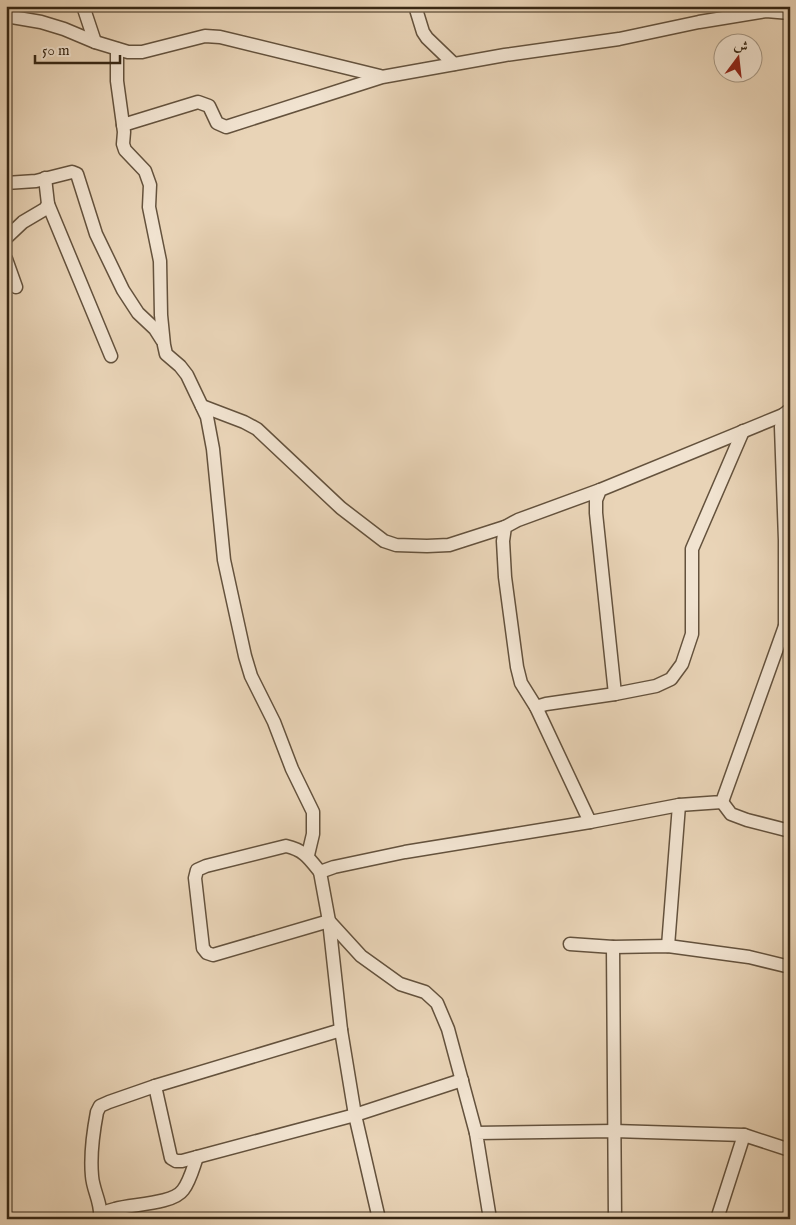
<svg xmlns="http://www.w3.org/2000/svg" width="796" height="1225" font-family="'IM FELL English',Amiri,serif">
	<rect width="100%" height="100%" fill="#e9d4b7"/>
	<filter id="stains"><feTurbulence type="fractalNoise" baseFrequency=".004" numOctaves="4"/><feColorMatrix values="0 0 0 0 .2 0 0 0 0 .09 0 0 0 0 .02 0 0 0 .5 -.17"/></filter>
	<radialGradient id="worn" r=".72"><stop offset=".6" stop-color="#630" stop-opacity="0"/><stop offset="1" stop-color="#630" stop-opacity=".3"/></radialGradient>
	<g fill="none" stroke-linecap="round" stroke-linejoin="round">
		<defs>
			<g id="minor">
				<polyline points="83,6 95,42"/>
				<polyline points="415,6 423,32 427,38 454,64"/>
				<polyline points="6,16 41,22 64,29 95,42 128,52 142,52 205,36 220,37 380,76"/>
				<polyline points="117,49 117,81 124,132 123,144 125,150 145,171 150,185 149,207 160,261 161,315 164,345 166,354 180,366 187,375 207,417 213,449 224,560 245,656 251,676 274,722 292,769 313,812 313,834 308,855"/>
				<polyline points="123,125 198,102 209,106 217,123 226,127 382,77 505,55 619,39 699,22 766,11 790,13"/>
				<polyline points="6,183 36,181 72,172 77,174 96,234 123,290 138,313 155,329 162,340"/>
				<polyline points="48,204 111,356"/>
				<polyline points="6,238 23,222 45,209 48,204 45,178"/>
				<polyline points="6,259 16,287"/>
				<polyline points="202,406 244,422 257,429 341,508 384,541 396,545 427,546 449,545 505,527"/>
				<polyline points="600,490 518,520 505,527 503,541 505,577 517,667 521,683 536,707 590,822 679,805 722,802 785,626 790,627"/>
				<polyline points="785,626 785,540 781,427 783,415 788,411"/>
				<polyline points="615,694 596,513 596,500 600,490 783,415"/>
				<polyline points="536,707 546,704 615,694 656,686 671,679 682,664 692,634 692,549 743,431"/>
				<polyline points="722,802 731,814 747,820 790,831"/>
				<path d="M320 872C309 858 304 850 286 846L206 866 197 870 195 878 203 948 207 953 213 955 329 921 361 956 400 984 425 992 437 1003 448 1029 476 1133"/>
				<polyline points="570,944 613,947 668,946 749,957 790,967"/>
				<polyline points="668,946 679,805"/>
				<polyline points="613,947 615,1219"/>
				<polyline points="341,1030 155,1086 171,1158 176,1161 182,1161 355,1115 462,1080"/>
				<path d="M101 1214C105 1212 110 1210 115 1209 133 1204 173 1204 183 1190 190 1181 193 1168 197 1157"/>
				<path d="M100 1219C102 1203 93 1191 92 1176 90 1155 93 1133 97 1112L100 1106 109 1102 155 1086"/>
				<polyline points="379,1219 355,1115 341,1030 329,921 320,872 334,867 405,852 590,822"/>
				<polyline points="490,1219 476,1133 614,1131 744,1135 790,1150"/>
				<polyline points="717,1219 744,1135"/>
			</g>
		</defs>
		<use href="#minor" stroke="#64523d" stroke-width="15"/>
		<use href="#minor" stroke="#f1e3d0" stroke-width="12"/>
	</g>
	<rect width="796" height="1225" fill="none" stroke="#e9d4b7" stroke-width="25"/>
	<rect x="8" y="8" width="781" height="1210" fill="none" stroke="#372714" stroke-width="2.5"/>
	<rect x="12" y="12" width="771" height="1200" fill="none" stroke="#372714"/>
	<g transform="translate(738 58) rotate(15)"><circle r="24" fill="#f1e3d0" stroke="#a79885"/>
	<path d="M0-4L9 19L0 12L-9 19Z" fill="#8f2418"/>
	<text y="-8" font-size="14" font-weight="bold" text-anchor="middle" fill="#372714">ش</text>
	</g>
	<path d="M35 55v8h85v-8" fill="none" stroke="#372714" stroke-width="2.5"/>
	<text x="42" y="55" font-size="15" fill="#372714" stroke="#f1e3d0" stroke-width="4" paint-order="stroke">50 m</text>
	<rect width="100%" height="100%" filter="url(#stains)"/>
	<rect width="100%" height="100%" fill="url(#worn)"/>
</svg>
